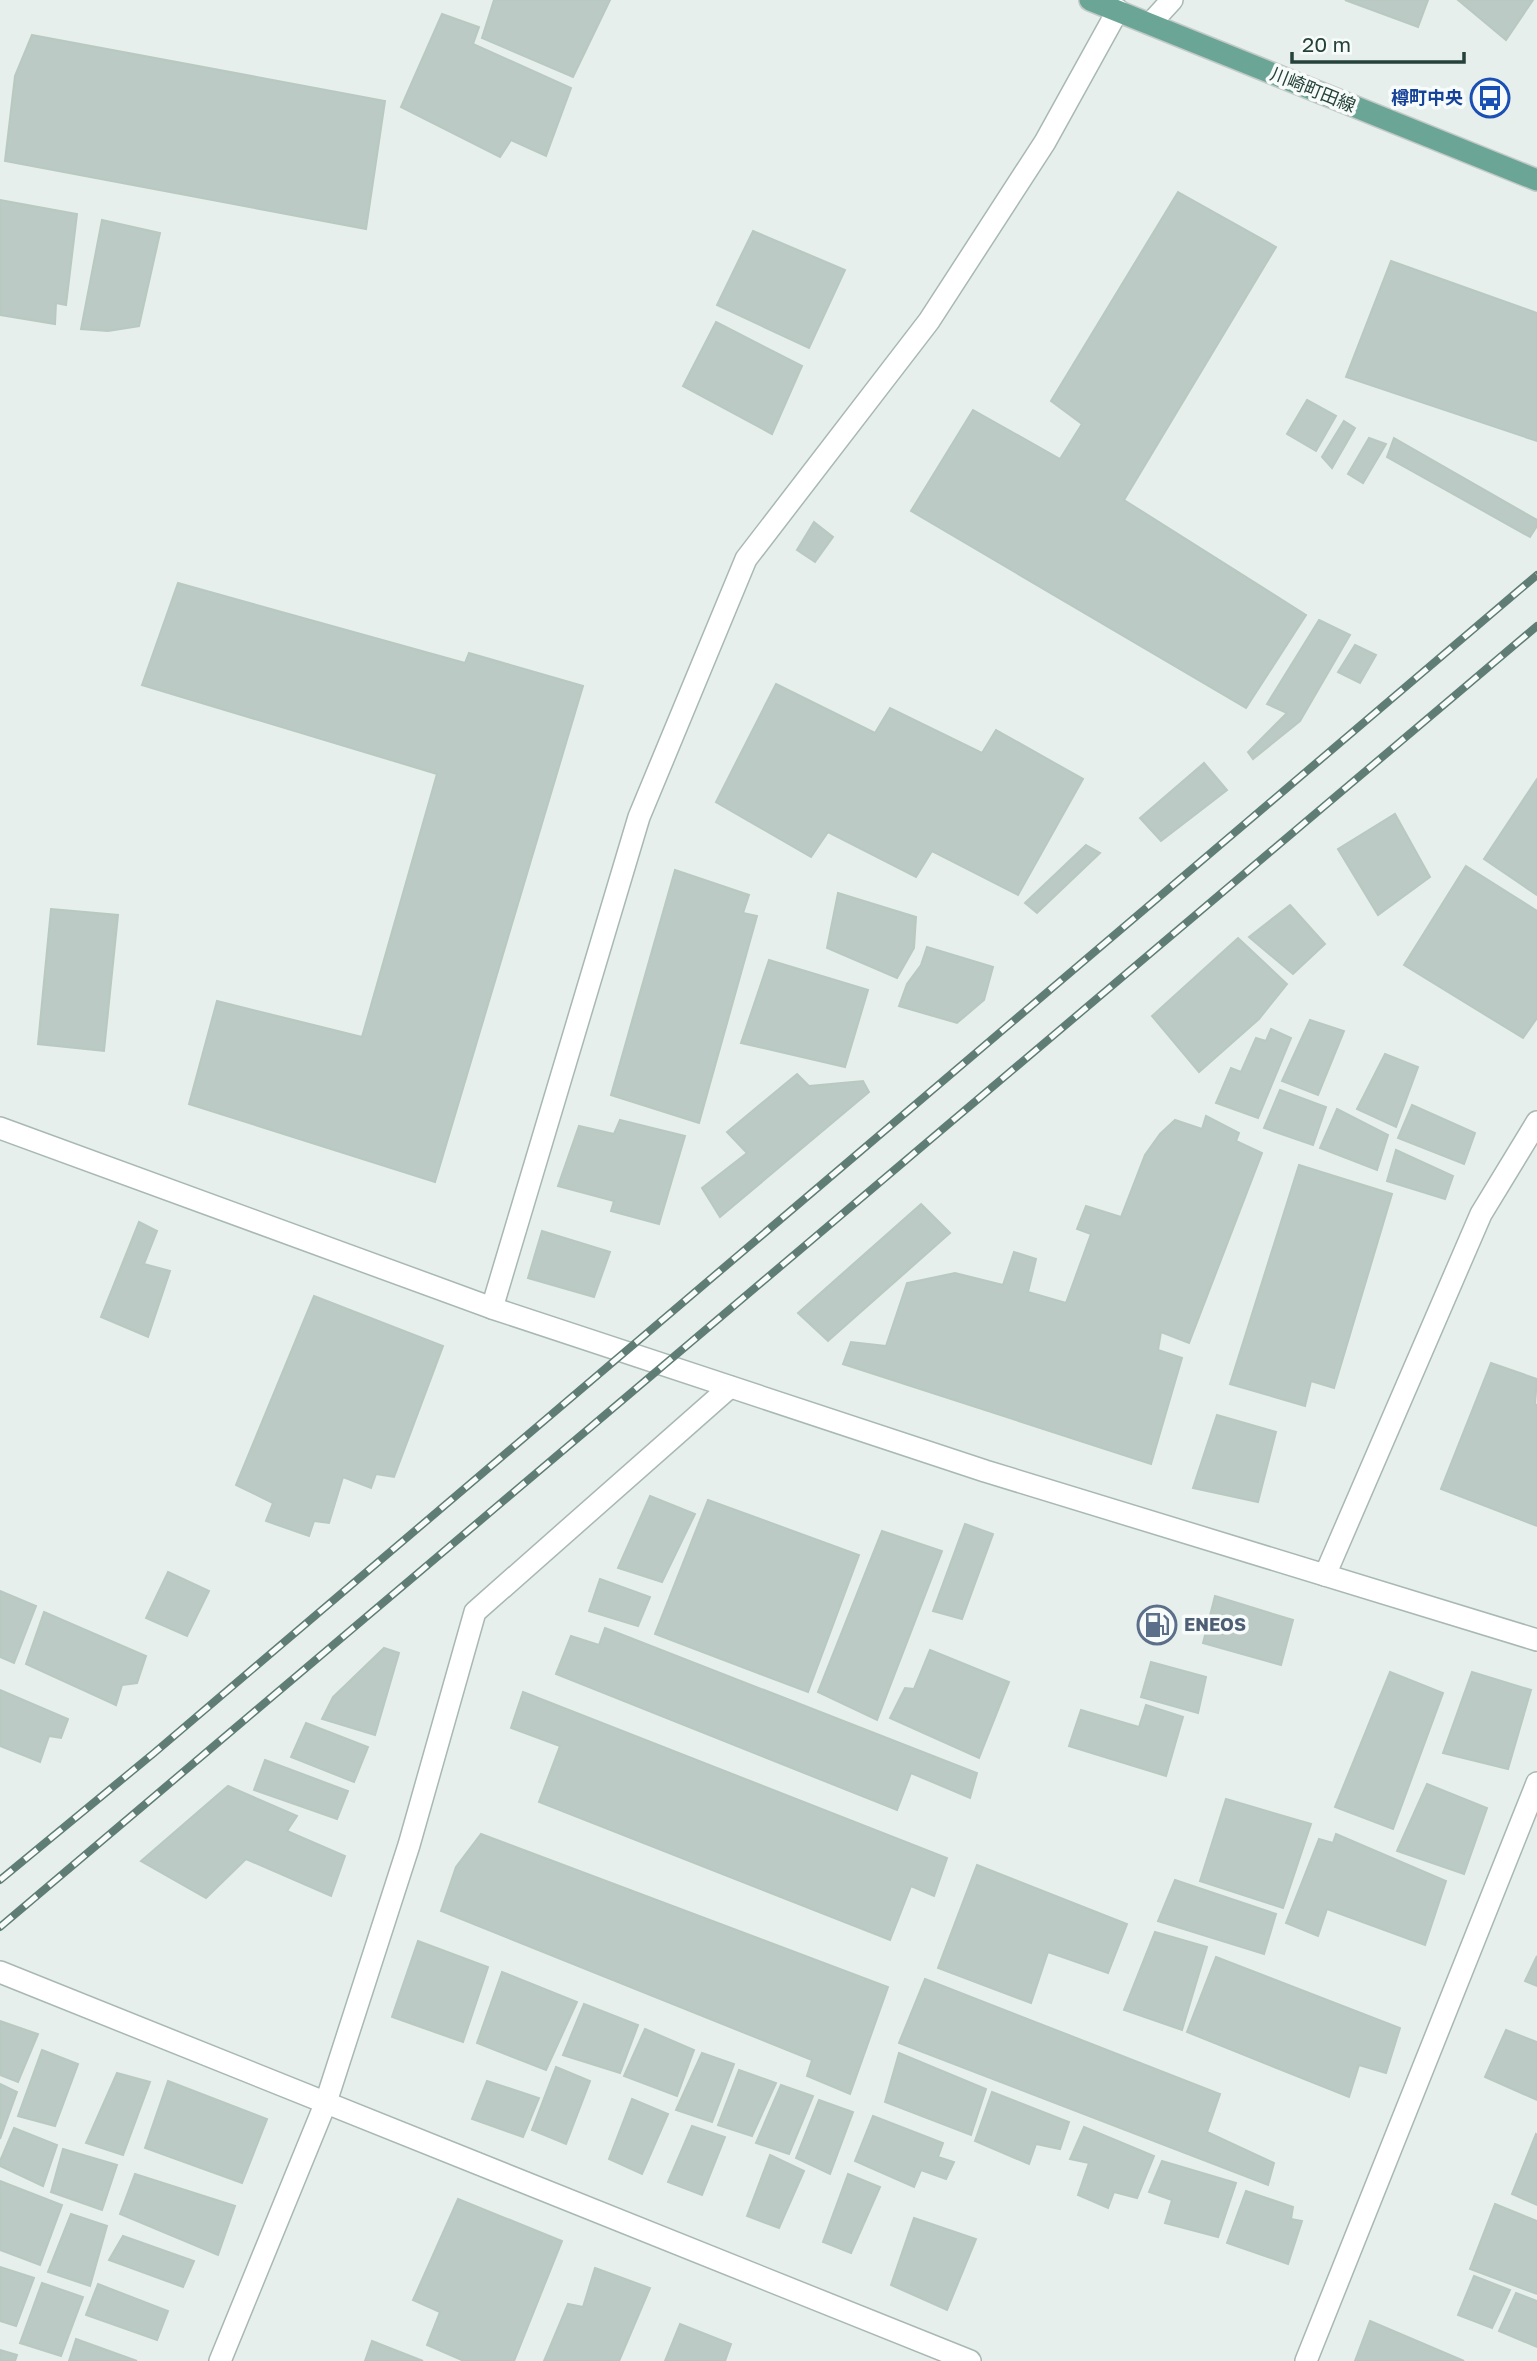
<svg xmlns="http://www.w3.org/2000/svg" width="1537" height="2361" font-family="'Golos Text','Noto Sans JP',sans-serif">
	<rect width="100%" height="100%" fill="#e6efeb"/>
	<g fill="#bbcac4" stroke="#b8c9c2" stroke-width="2">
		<polygon points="494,0 610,0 573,77 482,38"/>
		<polygon points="1345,0 1428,0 1418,27"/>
		<polygon points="1458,0 1533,0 1506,40"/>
		<polygon points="442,14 479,27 473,44 571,88 546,156 511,140 500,157 401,107"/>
		<polygon points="32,35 385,101 366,229 5,161 15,76"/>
		<polygon points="1178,192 1276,247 1124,500 1306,615 1246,708 911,511 973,410 1060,459 1082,424 1051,401"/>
		<polygon points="0,200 77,214 66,305 56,303 55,324 0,315"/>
		<polygon points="102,220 160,233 139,326 108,331 81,329"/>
		<polygon points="753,231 845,270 809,348 717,305"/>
		<polygon points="1391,261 1537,313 1537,441 1346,377"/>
		<polygon points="716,322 802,366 772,434 683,386"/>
		<polygon points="1307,400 1336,416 1316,451 1287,434"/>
		<polygon points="1344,421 1355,428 1332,468 1322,457"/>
		<polygon points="1369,438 1386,444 1363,483 1348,474"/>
		<polygon points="1394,438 1537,520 1537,526 1530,537 1387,457"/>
		<polygon points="814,522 833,537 815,562 797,550"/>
		<polygon points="178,583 465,663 469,653 583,686 435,1182 189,1104 217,1001 362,1037 437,774 142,685"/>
		<polygon points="1319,620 1350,635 1300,721 1253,759 1248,752 1287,713 1267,704"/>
		<polygon points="1355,645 1376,655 1360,683 1338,672"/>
		<polygon points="776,684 875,733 890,708 982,753 996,730 1083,779 1018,895 932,851 916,877 828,832 811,857 716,802"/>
		<polygon points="1204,763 1227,790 1161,841 1140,818"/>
		<polygon points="1537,779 1537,895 1484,859"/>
		<polygon points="1395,814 1430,877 1378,915 1338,849"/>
		<polygon points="1086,845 1100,853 1037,913 1025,903"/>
		<polygon points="1466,866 1537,911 1537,1018 1523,1038 1404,965"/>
		<polygon points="675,870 749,895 743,913 757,916 699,1123 611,1095"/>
		<polygon points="838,893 916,917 914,948 897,978 827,948"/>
		<polygon points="1290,905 1325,944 1293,974 1249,937"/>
		<polygon points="51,909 118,915 104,1051 38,1044"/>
		<polygon points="1238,938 1287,984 1259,1019 1199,1072 1152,1016"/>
		<polygon points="927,947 993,967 984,1000 957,1023 899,1006 907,984 921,965"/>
		<polygon points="769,960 868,990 845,1067 741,1043"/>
		<polygon points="1310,1020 1344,1031 1318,1095 1282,1081"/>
		<polygon points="1271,1029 1291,1038 1258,1118 1216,1103 1231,1068 1241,1072 1256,1038 1266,1041"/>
		<polygon points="1385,1054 1418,1067 1396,1127 1357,1109"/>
		<polygon points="797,1074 809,1086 863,1081 869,1092 720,1217 702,1188 747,1153 727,1132"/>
		<polygon points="1280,1090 1326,1107 1313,1145 1264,1128"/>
		<polygon points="1412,1105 1475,1133 1464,1164 1398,1138"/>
		<polygon points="1337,1109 1388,1135 1377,1170 1320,1148"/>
		<polygon points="1206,1116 1239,1133 1236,1141 1262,1153 1189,1343 1161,1332 1158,1350 1182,1358 1151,1464 843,1364 851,1342 886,1346 907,1283 955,1273 1003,1285 1014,1252 1036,1259 1028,1292 1066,1303 1091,1234 1077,1229 1086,1206 1121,1217 1145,1155 1160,1134 1175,1120 1202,1129"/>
		<polygon points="620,1120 685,1136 659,1224 611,1211 614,1201 558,1186 579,1126 614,1134"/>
		<polygon points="1396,1150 1453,1176 1445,1199 1387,1181"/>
		<polygon points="1299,1165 1392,1194 1334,1388 1311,1381 1305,1406 1230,1384"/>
		<polygon points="921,1204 950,1233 828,1341 798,1313"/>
		<polygon points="139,1222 157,1231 144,1264 170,1271 148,1337 101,1317"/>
		<polygon points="542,1231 610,1252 594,1297 528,1278"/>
		<polygon points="314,1296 443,1346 394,1477 376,1474 371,1488 343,1477 329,1523 314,1521 309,1536 266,1521 273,1503 236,1485"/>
		<polygon points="1491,1363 1537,1379 1535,1404 1537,1405 1537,1526 1441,1489"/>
		<polygon points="1217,1415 1276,1432 1258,1502 1193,1488"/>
		<polygon points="650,1496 695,1514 662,1582 618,1568"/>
		<polygon points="708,1500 859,1555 808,1692 655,1634"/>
		<polygon points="965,1524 993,1534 962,1619 933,1611"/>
		<polygon points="882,1531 942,1551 877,1720 818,1692"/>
		<polygon points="168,1572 209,1591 187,1636 146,1618"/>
		<polygon points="600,1579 650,1597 638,1626 589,1611"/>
		<polygon points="0,1591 36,1606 14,1663 0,1657"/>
		<polygon points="1215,1596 1293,1620 1281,1665 1203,1643"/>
		<polygon points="44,1612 146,1656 137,1683 122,1685 116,1705 26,1664"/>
		<polygon points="605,1628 977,1773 970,1798 911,1773 897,1810 556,1674 571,1636 599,1645"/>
		<polygon points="384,1648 399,1653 375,1735 322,1719 333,1697"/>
		<polygon points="930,1650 1009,1682 979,1758 890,1718 905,1688 914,1689"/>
		<polygon points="1151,1662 1206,1677 1198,1713 1141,1697"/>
		<polygon points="1390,1672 1443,1693 1393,1829 1335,1807"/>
		<polygon points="1472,1672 1531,1690 1508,1769 1443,1753"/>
		<polygon points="0,1690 68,1719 61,1738 49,1736 40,1762 0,1746"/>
		<polygon points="523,1692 947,1858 934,1896 911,1886 890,1940 539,1802 560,1746 511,1728"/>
		<polygon points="1146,1705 1183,1717 1166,1776 1069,1746 1081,1710 1139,1727"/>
		<polygon points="306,1723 368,1747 354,1782 291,1757"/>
		<polygon points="265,1760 348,1791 337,1819 254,1790"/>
		<polygon points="1427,1784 1487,1808 1464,1874 1397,1851"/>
		<polygon points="228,1786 297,1816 287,1831 345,1856 331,1896 246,1859 206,1898 141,1861"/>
		<polygon points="1226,1799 1311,1824 1283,1908 1200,1881"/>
		<polygon points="481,1834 888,1987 850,2094 807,2076 812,2060 441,1911 456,1867"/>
		<polygon points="1336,1834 1446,1881 1425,1945 1327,1909 1318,1936 1286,1923 1319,1839 1333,1843"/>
		<polygon points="977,1865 1127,1924 1108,1973 1048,1952 1031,2003 938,1968"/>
		<polygon points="1175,1880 1276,1914 1264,1954 1158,1921"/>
		<polygon points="1155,1932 1207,1947 1182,2030 1124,2010"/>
		<polygon points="418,1941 488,1967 463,2042 392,2017"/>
		<polygon points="1537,1956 1537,1986 1525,1981"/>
		<polygon points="1216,1957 1400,2028 1386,2073 1359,2065 1349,2097 1187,2032"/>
		<polygon points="502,1972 577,2002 546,2070 477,2043"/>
		<polygon points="925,1979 1220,2094 1207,2132 1274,2163 1268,2185 899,2043"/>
		<polygon points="584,2004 638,2025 620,2073 563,2055"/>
		<polygon points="0,2021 38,2034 18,2082 0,2075"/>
		<polygon points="645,2029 694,2050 677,2096 624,2076"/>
		<polygon points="1506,2030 1537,2042 1537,2100 1485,2077"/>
		<polygon points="42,2050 78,2064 55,2126 18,2116"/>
		<polygon points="702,2053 734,2064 712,2122 676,2110"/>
		<polygon points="899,2053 986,2089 971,2135 885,2102"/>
		<polygon points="556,2067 590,2081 566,2144 532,2130"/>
		<polygon points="739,2070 776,2083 752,2136 718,2125"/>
		<polygon points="117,2073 150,2082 123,2155 86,2143"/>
		<polygon points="168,2081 267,2119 242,2183 145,2148"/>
		<polygon points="487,2081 539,2098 523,2137 472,2119"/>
		<polygon points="0,2084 17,2092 0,2139"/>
		<polygon points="781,2085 813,2096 789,2154 756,2143"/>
		<polygon points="992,2092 1069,2122 1060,2149 1036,2144 1029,2164 975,2141"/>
		<polygon points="632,2099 668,2114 642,2174 609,2159"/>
		<polygon points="819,2100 853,2112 830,2174 796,2158"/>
		<polygon points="873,2116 943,2143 938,2157 954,2162 946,2179 921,2170 914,2187 855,2161"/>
		<polygon points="692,2126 725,2137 702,2195 668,2182"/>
		<polygon points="1084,2127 1154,2156 1137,2198 1114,2192 1108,2208 1078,2195 1089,2163 1070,2159"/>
		<polygon points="14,2128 57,2145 43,2186 0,2166 0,2161"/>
		<polygon points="1536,2134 1537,2135 1537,2205 1512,2194"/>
		<polygon points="63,2149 117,2165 102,2210 51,2192"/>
		<polygon points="770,2155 804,2171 779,2228 747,2216"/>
		<polygon points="1162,2161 1236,2183 1218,2237 1165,2223 1172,2200 1149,2192"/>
		<polygon points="135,2174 235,2206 218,2255 120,2214"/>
		<polygon points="848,2174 880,2187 851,2253 823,2242"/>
		<polygon points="0,2181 62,2205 40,2265 0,2250"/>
		<polygon points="1246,2191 1293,2207 1291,2219 1302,2221 1288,2264 1227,2243"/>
		<polygon points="458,2199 562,2241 514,2361 464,2361 427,2345 440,2312 413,2300"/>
		<polygon points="1495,2204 1537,2221 1537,2294 1470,2269"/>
		<polygon points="71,2214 107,2226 90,2286 48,2272"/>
		<polygon points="914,2218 976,2239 947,2310 891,2285"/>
		<polygon points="123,2236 194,2261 183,2287 109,2260"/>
		<polygon points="0,2267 34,2278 16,2326 0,2321"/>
		<polygon points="595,2268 650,2288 619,2361 544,2361 568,2304 583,2307"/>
		<polygon points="1474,2276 1510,2290 1492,2328 1458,2315"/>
		<polygon points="42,2283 83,2297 61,2356 20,2343"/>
		<polygon points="98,2284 168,2311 157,2340 86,2315"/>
		<polygon points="1516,2293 1537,2301 1537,2347 1499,2331"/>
		<polygon points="1370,2321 1464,2361 1355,2361"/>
		<polygon points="680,2324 731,2344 725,2361 665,2361"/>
		<polygon points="76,2339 137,2361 69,2361"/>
		<polygon points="372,2341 423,2361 365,2361"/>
		<polygon points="0,2350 17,2355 15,2361 0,2361"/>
	</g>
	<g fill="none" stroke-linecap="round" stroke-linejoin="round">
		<defs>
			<g id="minor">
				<polyline points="1150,24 1172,0"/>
				<polyline points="0,1128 492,1308 985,1471 1537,1640"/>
				<polyline points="492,1308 639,817 746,559 929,321 1045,142 1118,10"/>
				<polyline points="1325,1575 1481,1214 1537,1122"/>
				<polyline points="0,1972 970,2361"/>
				<polyline points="220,2361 326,2102 409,1845 475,1612 730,1387"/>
				<polyline points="1306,2361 1537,1783"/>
			</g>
			<polyline id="major" points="1090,0 1537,180"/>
		</defs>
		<use href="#minor" stroke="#a8b8b2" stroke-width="24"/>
		<use href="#major" stroke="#c2cac8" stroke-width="24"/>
		<use href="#minor" stroke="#fff" stroke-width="21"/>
		<use href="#major" stroke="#6aa596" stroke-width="21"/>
		<defs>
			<g id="rail">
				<polyline points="0,1880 154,1753 1537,575"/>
				<polyline points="0,1927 1537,626"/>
			</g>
		</defs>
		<use href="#rail" stroke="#5f7d75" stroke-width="8"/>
		<use href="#rail" stroke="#f7fbf9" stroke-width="5" stroke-dasharray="16" stroke-linecap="butt"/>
	</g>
	<defs>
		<symbol id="bus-ring" viewBox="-11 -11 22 22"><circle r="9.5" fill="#f7fbf9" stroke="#1a4fb4" stroke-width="1.5"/><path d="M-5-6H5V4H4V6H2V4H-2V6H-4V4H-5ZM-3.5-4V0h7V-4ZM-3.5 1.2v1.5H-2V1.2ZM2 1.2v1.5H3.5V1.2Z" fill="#1a4fb4"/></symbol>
		<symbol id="fuel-ring" viewBox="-11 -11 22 22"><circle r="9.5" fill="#f7fbf9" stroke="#5c6f8a" stroke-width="1.5"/><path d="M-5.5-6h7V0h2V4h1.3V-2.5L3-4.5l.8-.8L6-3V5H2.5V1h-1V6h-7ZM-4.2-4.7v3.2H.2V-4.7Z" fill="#5c6f8a"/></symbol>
	</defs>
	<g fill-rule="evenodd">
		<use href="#bus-ring" x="1468" y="76" width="44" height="44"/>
		<use href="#fuel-ring" x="1135" y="1603" width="44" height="44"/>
	</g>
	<g text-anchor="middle" stroke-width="7" stroke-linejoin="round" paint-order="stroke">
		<g font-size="18" fill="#24423a" stroke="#f7fbf9">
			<text transform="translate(1313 90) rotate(22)" y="6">川崎町田線</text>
		</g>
		<g font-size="18" font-weight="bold" fill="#164399" stroke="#f7fbf9" text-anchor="end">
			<text x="1463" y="104">樽町中央</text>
		</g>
		<g font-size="18" font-weight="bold" fill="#4e5e75" stroke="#f7fbf9" text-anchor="start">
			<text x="1184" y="1631">ENEOS</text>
		</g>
	</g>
	<path d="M1292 52v10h172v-10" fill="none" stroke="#24423a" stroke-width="3.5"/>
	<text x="1302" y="52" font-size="21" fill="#24423a" stroke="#f7fbf9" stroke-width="5" paint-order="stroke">20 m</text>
</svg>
